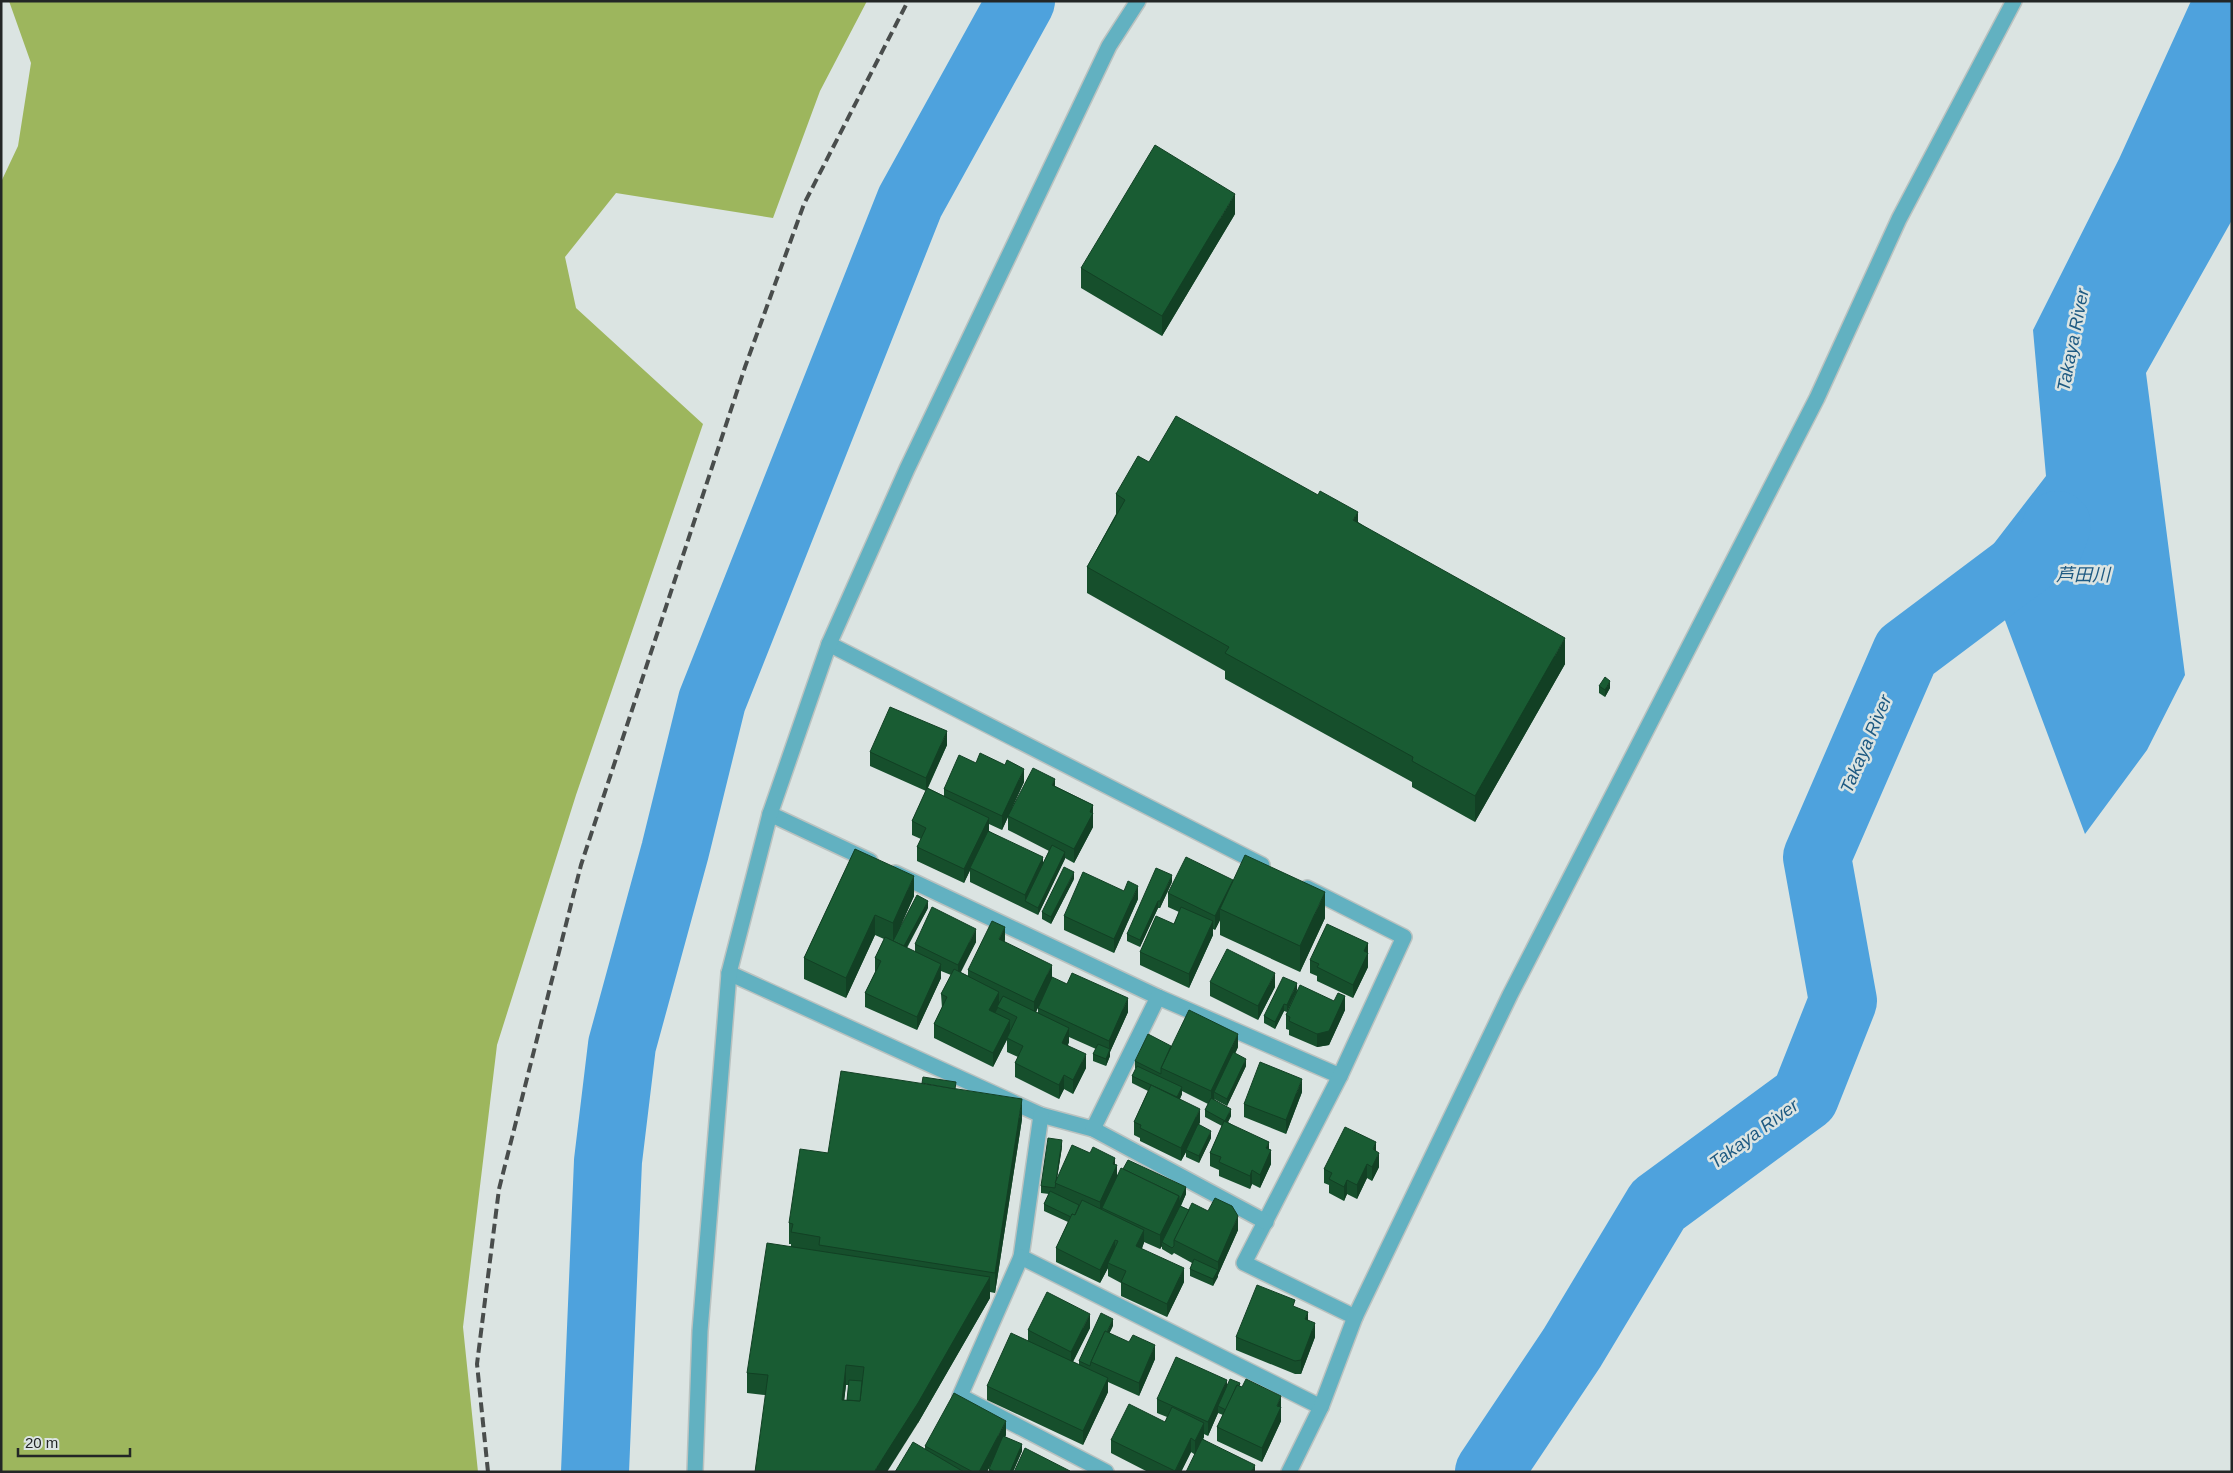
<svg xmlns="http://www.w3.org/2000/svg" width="2233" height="1473" font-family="Helvetica,'Noto Sans JP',sans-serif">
	<rect width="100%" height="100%" fill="#dbe4e2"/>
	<polygon fill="#9db65d" points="9,1 867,1 820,91 773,218 616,193 565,257 576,308 703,424 576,795 497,1045 463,1327 478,1472 1,1472 1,182 18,146 31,63"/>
	<polygon fill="#4ea2dd" points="2191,1 2232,1 2232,220 2146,373 2185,675 2147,750 2085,834 1982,559 2046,476 2033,330 2119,159"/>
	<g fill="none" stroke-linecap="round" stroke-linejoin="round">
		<g stroke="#4ea2dd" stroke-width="68">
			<polyline points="595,1472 608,1161 622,1045 675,851 712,701 910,202 1021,1"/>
			<polyline points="1489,1472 1572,1348 1658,1205 1805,1097 1843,1001 1817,857 1906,652 2050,544 2057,525"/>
		</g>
		<defs>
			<g id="minor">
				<polyline points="829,644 1262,865"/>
				<polyline points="770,814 870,861"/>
				<polyline points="895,873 1158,997 1340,1076"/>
				<polyline points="1307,888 1404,937 1340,1076 1244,1263 1355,1317"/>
				<polyline points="729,973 1041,1115 1093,1129 1266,1222"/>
				<polyline points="1041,1115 1021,1257 1321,1407"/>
				<polyline points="1093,1129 1158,997"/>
				<polyline points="1021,1257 960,1396 1106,1472"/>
				<polyline points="695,1472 700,1331 729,973 770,814 829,644 907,469 1109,46 1138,1"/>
				<polyline points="1289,1472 1321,1407 1355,1317 1510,995 1817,398 1899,219 2014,1"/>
			</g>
		</defs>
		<use href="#minor" stroke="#bac2c0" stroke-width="18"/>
		<use href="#minor" stroke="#62b1c1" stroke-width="15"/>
		<polyline stroke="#494d4c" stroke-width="4" stroke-dasharray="10 5" stroke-linecap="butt" points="488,1472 477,1364 499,1189 581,865 745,367 804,204 908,1"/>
	</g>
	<g fill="#164f2c" fill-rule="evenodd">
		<polygon points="1235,214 1162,336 1081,288 1081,268"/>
		<polygon points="1149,462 1358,522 1565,664 1475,822 1412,787 1412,782 1225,679 1225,671 1087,593 1087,567 1116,514 1116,494"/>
		<polygon points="1599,686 1610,688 1605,697 1599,693"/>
		<path d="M947 745 928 788 944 796V789L976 763 1024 782 1012 808 1055 786 1093 805V827L1074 863 1065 858 1038 915 970 882V870L964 883 917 861V847L921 839 912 835V821L926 791 870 766V752ZM1008 817V830L1049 851 1043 863 989 831V824L1002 830Z"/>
		<path d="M855 849 914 896 898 932 928 908 907 948 915 952V944L976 942 960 972 968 976V970L1005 940V942L1052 978 1128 1012 1110 1052V1056L1106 1066 1093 1061V1054L1096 1049 1069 1037V1042L1068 1045 1086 1068 1073 1094 1064 1089 1059 1099 1015 1077V1063L1018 1057 1007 1052V1039L993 1067 934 1038V1024L942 1008 941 994 951 975 941 971V978L917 1030 865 1007V993L875 972V958L884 939 875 935 846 998 804 979V958ZM1044 994 1038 1008V1013L1036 1012Z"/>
		<polygon points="1074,879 1051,924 1042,919 1042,912"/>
		<polygon points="1233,880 1325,918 1300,972 1220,935 1220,920 1215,930 1213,929 1213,935 1189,988 1140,965 1140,952 1174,924 1179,912 1168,907 1168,893"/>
		<polygon points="1172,882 1160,908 1158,908 1140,947 1127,941 1127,934"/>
		<polygon points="1138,899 1114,953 1064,930 1064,916"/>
		<polygon points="1368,943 1368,967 1353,998 1317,981 1317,976 1310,973 1310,960"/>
		<polygon points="1210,982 1275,987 1258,1020 1210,996"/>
		<polygon points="1297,990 1345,1010 1329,1045 1317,1047 1289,1035 1289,1030 1286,1029 1286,1015 1296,992 1287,1012 1284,1011 1275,1029 1264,1023 1264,1016"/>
		<polygon points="1171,1046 1238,1047 1235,1054 1246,1066 1227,1106 1214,1099 1231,1116 1228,1122 1269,1149 1271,1164 1260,1188 1252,1184 1250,1189 1219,1176 1219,1170 1210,1166 1210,1153 1222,1126 1205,1117 1205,1110 1208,1104 1182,1091 1182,1094 1180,1099 1200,1122 1199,1125 1211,1138 1199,1163 1186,1157 1186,1152 1181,1161 1140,1141 1140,1138 1134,1135 1134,1122 1148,1091 1132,1083 1132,1076 1136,1069 1135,1068 1135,1061"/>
		<path d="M956 1089 1022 1119 995 1293 990 1292V1298L918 1423 765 1395 747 1393V1373L791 1247V1244H789V1223L828 1153ZM846 1385H849L847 1400H844Z"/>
		<polygon points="1302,1092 1286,1134 1244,1117 1244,1104"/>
		<polygon points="1062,1147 1057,1179 1115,1164 1117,1175 1186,1194 1181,1206 1189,1210 1238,1230 1213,1286 1190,1276 1190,1269 1192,1263 1174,1253 1172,1255 1162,1249 1162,1246 1160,1249 1144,1242 1142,1249 1184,1282 1167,1317 1121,1296 1121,1283 1108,1276 1108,1268 1100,1283 1056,1262 1056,1248 1068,1222 1044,1211 1044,1204 1049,1194 1041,1193 1041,1186"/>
		<polygon points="1376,1151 1379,1167 1372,1181 1367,1178 1357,1199 1347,1194 1344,1201 1329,1193 1329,1185 1324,1183 1324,1169"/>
		<polygon points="1295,1307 1308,1321 1315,1337 1301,1374 1295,1374 1236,1350 1236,1337"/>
		<polygon points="1113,1326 1109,1333 1155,1359 1139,1396 1108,1382 1108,1392 1083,1445 987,1400 987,1386 1028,1341 1028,1330 1090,1328 1073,1362 1079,1365 1079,1361"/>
		<polygon points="1227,1386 1240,1386 1281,1410 1281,1421 1262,1462 1217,1441 1217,1427 1223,1415 1218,1413 1208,1436 1204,1434 1204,1437 1203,1439 1255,1472 1194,1454 1191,1452 1181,1472 1148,1472 1111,1453 1111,1440 1165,1422 1167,1417 1157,1413 1157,1399"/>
		<polygon points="1006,1435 1005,1437 1022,1451 1013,1472 989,1472 989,1469 991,1463 987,1472 895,1472 925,1450 925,1446"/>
	</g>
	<g fill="#124024">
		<polygon points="1235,194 1235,214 1162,336 1162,316"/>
		<polygon points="1358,512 1358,538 1353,520"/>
		<polygon points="1565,638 1565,664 1475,822 1475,796"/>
		<polygon points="1610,681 1610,688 1605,697 1605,690"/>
		<polygon points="947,731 947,745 926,791 926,778"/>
		<polygon points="1024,769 1024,782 1002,830 1002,816"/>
		<polygon points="1055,779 1055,793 1052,785"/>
		<polygon points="1093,805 1093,827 1074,863 1074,849"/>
		<polygon points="989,818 989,831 964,883 964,869"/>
		<polygon points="1065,852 1065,859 1038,915 1038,908"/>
		<polygon points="1043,857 1043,870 1025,901 1025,908 1025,895"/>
		<polygon points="1074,872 1074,879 1051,924 1051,917"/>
		<polygon points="1172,875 1172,882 1160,908 1160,901"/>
		<polygon points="914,876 914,896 893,943 893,923"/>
		<polygon points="1233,880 1220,909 1220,920 1215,930 1215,916"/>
		<polygon points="1138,886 1138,899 1114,953 1114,939"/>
		<polygon points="1325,892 1325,918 1300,972 1300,946"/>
		<polygon points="928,901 928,908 902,955 902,948"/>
		<polygon points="1158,901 1158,908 1140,947 1140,940"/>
		<polygon points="875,915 875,935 846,998 846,978"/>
		<polygon points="1213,921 1213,935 1189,988 1189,974"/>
		<polygon points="1005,927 1005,940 999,953 999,939"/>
		<polygon points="976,929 976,942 958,978 958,965"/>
		<polygon points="1368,943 1368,967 1353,998 1353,985 1364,951"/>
		<polygon points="941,964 941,978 917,1030 917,1017"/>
		<polygon points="1052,965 1052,979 1034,1016 1034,1002"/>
		<polygon points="1275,973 1275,987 1258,1020 1258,1006"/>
		<polygon points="1297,983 1297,990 1287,1012 1287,1005"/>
		<polygon points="999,992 999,1006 989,1024 989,1010"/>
		<polygon points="1345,996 1345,1010 1329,1045 1317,1047 1317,1034"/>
		<polygon points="1128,998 1128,1012 1110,1052 1110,1056 1106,1066 1106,1059 1109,1052 1109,1041"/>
		<polygon points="1284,1004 1284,1011 1275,1029 1275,1022"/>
		<polygon points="1010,1020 1010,1034 993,1067 993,1053"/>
		<polygon points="1069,1028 1069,1042 1062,1056 1062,1043"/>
		<polygon points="1238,1034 1238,1047 1216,1093 1214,1092 1214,1099 1211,1105 1211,1091"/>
		<polygon points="1086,1054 1086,1068 1073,1094 1073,1080"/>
		<polygon points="1246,1059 1246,1066 1227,1106 1227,1099"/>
		<polygon points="1064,1075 1064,1089 1059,1099 1059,1085"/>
		<polygon points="1302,1079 1302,1092 1286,1134 1286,1120"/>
		<polygon points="1182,1087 1182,1094 1177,1105 1177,1098"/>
		<polygon points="1022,1099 1022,1119 995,1293 995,1273"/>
		<polygon points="1200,1109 1200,1122 1187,1150 1186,1150 1186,1152 1181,1161 1181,1148"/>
		<polygon points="1231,1109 1231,1116 1225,1128 1225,1121"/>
		<polygon points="1211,1131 1211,1138 1199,1163 1199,1156"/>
		<polygon points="1062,1140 1062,1147 1056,1183 1055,1183"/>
		<polygon points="1269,1142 1269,1154 1271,1150 1271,1164 1260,1188 1260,1175 1266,1148"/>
		<polygon points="1376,1142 1376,1156 1373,1149"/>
		<polygon points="1379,1153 1379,1167 1372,1181 1372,1167"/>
		<polygon points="1115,1158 1115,1169 1117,1165 1117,1179 1102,1208 1102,1211 1100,1216 1100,1202"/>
		<polygon points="1367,1164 1367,1178 1357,1199 1357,1185"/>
		<polygon points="1252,1170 1252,1184 1250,1189 1250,1176"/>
		<polygon points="1347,1180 1347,1194 1344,1201 1344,1187"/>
		<polygon points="1186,1187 1186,1194 1163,1243 1162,1242 1162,1246 1160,1249 1160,1235 1179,1196"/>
		<polygon points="1238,1216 1238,1230 1218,1275 1218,1262"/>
		<polygon points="1144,1230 1144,1243 1136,1260 1136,1246"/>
		<polygon points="1115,1240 1115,1253 1108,1263 1108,1268 1100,1283 1100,1270"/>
		<polygon points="1184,1268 1184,1282 1167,1317 1167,1304"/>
		<polygon points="1218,1270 1218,1277 1213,1286 1213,1279"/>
		<polygon points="990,1277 990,1298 918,1423 887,1472 874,1472"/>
		<polygon points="1308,1312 1308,1325 1305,1319"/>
		<polygon points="1090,1314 1090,1328 1071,1365 1071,1352"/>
		<polygon points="1113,1319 1113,1326 1095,1363 1093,1362"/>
		<polygon points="1315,1323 1315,1337 1301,1374 1301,1360"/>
		<polygon points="1155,1345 1155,1359 1139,1396 1139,1383"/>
		<polygon points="846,1365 846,1385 842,1420 842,1400"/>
		<polygon points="1108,1378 1108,1392 1083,1445 1083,1431"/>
		<polygon points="1227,1380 1227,1394 1218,1406 1218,1413 1208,1436 1208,1422"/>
		<polygon points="1281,1396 1281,1421 1262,1462 1262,1448 1277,1406"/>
		<polygon points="1006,1421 1006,1435 987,1472 979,1472"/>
		<polygon points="1204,1423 1204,1437 1195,1454 1195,1441"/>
		<polygon points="1191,1438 1191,1452 1181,1472 1175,1472"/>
		<polygon points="1022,1444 1022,1451 1013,1472 1010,1472"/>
		<polygon points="1255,1465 1255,1472 1251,1472"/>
	</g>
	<g fill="#195c33" stroke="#124024" fill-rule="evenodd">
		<polygon points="1155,145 1235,194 1162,316 1081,268"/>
		<polygon points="1176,416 1318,495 1320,491 1358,512 1353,520 1565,638 1475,796 1412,761 1413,757 1225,653 1229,647 1087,567 1125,500 1116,494 1138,456 1149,462"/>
		<polygon points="1605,677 1610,681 1605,690 1599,686"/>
		<polygon points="890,707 947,731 926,778 870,752"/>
		<polygon points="980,753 1005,765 1007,760 1024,769 1002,816 944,789 959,755 976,763"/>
		<polygon points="1033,768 1055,779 1052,785 1093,805 1090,812 1093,813 1074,849 1008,816"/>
		<polygon points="927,788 989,818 964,869 917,847 926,828 912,821"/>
		<polygon points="988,831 1043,857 1025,895 970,868"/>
		<polygon points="1052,845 1065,852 1038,908 1025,901"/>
		<polygon points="855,849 914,876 893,923 875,915 846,978 804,958"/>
		<polygon points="1245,855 1325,892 1300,946 1220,909"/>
		<polygon points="1186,857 1233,880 1215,916 1168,893"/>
		<polygon points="1064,867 1074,872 1051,917 1042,912"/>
		<polygon points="1156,868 1172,875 1160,901 1158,901 1140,940 1127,934"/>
		<polygon points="1083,872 1124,891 1128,881 1138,886 1114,939 1064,916"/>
		<polygon points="917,895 928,901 904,946 893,941"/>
		<polygon points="932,907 976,929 958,965 915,944"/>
		<polygon points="1181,907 1213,921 1189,974 1140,952 1156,916 1174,924"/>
		<polygon points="992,921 1005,927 999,939 1052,965 1034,1002 968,970"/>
		<polygon points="1327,924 1368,943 1364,951 1368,953 1353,985 1317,967 1319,964 1310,960"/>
		<polygon points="885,937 941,964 917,1017 865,993 881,961 875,958"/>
		<polygon points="1227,949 1275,973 1258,1006 1210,982"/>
		<polygon points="954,969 999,992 989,1010 1010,1020 993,1053 934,1024 947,997 941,994"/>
		<polygon points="1072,973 1128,998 1109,1041 1038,1008 1052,977 1067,984"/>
		<polygon points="1283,977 1297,983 1287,1005 1284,1004 1275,1022 1264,1016"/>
		<polygon points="1300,985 1334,1001 1338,993 1345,996 1329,1031 1317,1034 1289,1021 1290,1017 1286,1015"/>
		<polygon points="1003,996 1069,1028 1062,1043 1086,1054 1073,1080 1064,1075 1059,1085 1015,1063 1023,1046 1007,1038 1017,1017 997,1007"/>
		<polygon points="1189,1010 1238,1034 1211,1091 1161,1068"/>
		<polygon points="1148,1034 1171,1046 1161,1068 1161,1074 1135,1061"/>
		<polygon points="1098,1044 1110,1049 1106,1059 1093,1054"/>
		<polygon points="1233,1052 1246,1059 1227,1099 1214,1092"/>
		<polygon points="1260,1062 1302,1079 1286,1120 1244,1104"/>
		<polygon points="1137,1066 1182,1087 1177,1097 1132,1076"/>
		<polygon points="841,1071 1022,1099 995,1273 819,1245 820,1237 791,1232 793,1224 789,1223 800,1149 828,1153"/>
		<polygon points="923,1077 956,1082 955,1089 922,1083"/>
		<polygon points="1151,1085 1200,1109 1181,1148 1140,1128 1141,1125 1134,1122"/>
		<polygon points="1211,1098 1231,1109 1225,1121 1205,1110"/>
		<polygon points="1224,1121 1269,1142 1266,1148 1271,1150 1260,1175 1252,1170 1250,1176 1219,1162 1221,1157 1210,1153"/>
		<polygon points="1198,1124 1211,1131 1199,1156 1186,1150"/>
		<polygon points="1345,1127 1376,1142 1373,1149 1379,1153 1372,1167 1367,1164 1357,1185 1347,1180 1344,1187 1329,1179 1332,1173 1324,1169"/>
		<polygon points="1048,1138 1062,1140 1055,1188 1041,1186"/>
		<polygon points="1072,1145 1090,1153 1093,1147 1115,1158 1113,1164 1117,1165 1100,1202 1055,1183"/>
		<polygon points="1128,1160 1186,1187 1179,1202 1179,1196 1123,1169"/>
		<polygon points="1121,1168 1179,1196 1160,1235 1102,1208"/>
		<polygon points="1050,1191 1079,1205 1075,1215 1072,1214 1071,1217 1044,1204"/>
		<polygon points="1215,1198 1232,1206 1238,1216 1218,1262 1174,1240 1192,1203 1208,1211"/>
		<polygon points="1082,1200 1144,1230 1136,1246 1184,1268 1167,1304 1121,1282 1126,1271 1108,1263 1118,1241 1115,1240 1100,1270 1056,1248 1072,1214 1075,1215"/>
		<polygon points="1180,1206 1189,1210 1174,1240 1174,1246 1172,1248 1162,1242"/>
		<path d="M767 1243 990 1277 918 1403 874 1472H755L768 1375 747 1373ZM846 1365 864 1367 860 1401 842 1400Z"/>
		<polygon points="1194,1259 1218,1270 1213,1279 1190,1269"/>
		<polygon points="1257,1285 1295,1300 1293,1306 1308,1312 1305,1319 1315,1323 1301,1360 1295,1361 1236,1337"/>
		<polygon points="1047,1292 1090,1314 1071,1352 1028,1330"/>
		<polygon points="1101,1313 1113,1319 1107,1332 1105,1331 1091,1362 1090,1366 1079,1361"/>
		<polygon points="1105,1331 1129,1342 1133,1335 1155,1345 1139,1383 1091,1362"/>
		<polygon points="1011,1333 1108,1378 1083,1431 987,1386"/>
		<polygon points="1176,1357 1227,1380 1208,1422 1157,1399"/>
		<polygon points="1230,1379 1240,1383 1239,1386 1237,1385 1226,1410 1218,1406"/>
		<polygon points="1246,1379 1281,1396 1277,1406 1281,1407 1262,1448 1217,1427 1237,1385 1242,1387"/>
		<polygon points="849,1380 862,1381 860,1401 847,1400"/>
		<polygon points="954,1393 1006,1421 979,1472 973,1472 925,1446"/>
		<polygon points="1129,1404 1165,1422 1172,1407 1204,1423 1195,1441 1191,1438 1175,1471 1111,1440"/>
		<polygon points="1003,1436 1022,1444 1010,1472 995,1472 989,1469"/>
		<polygon points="1202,1439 1255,1465 1251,1472 1186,1472"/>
		<polygon points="913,1442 964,1472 895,1472"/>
		<polygon points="1025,1448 1070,1471 1070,1472 1014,1472"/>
	</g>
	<g text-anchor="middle" stroke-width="5" stroke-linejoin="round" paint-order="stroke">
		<g font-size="18" font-style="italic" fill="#1e5a82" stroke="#dbe4e2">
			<text transform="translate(2073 340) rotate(-79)" y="6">Takaya River</text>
			<text x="2083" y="581">芦田川</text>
			<text transform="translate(1866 744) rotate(-67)" y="6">Takaya River</text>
			<text transform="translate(1754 1134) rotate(-36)" y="6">Takaya River</text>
		</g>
	</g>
	<rect width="2233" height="1473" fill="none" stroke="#232626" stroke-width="5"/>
	<path d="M18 1448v8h112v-8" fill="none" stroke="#232626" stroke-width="2.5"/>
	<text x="25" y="1448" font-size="15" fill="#232626" stroke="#dbe4e2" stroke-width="4" paint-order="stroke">20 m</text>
</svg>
